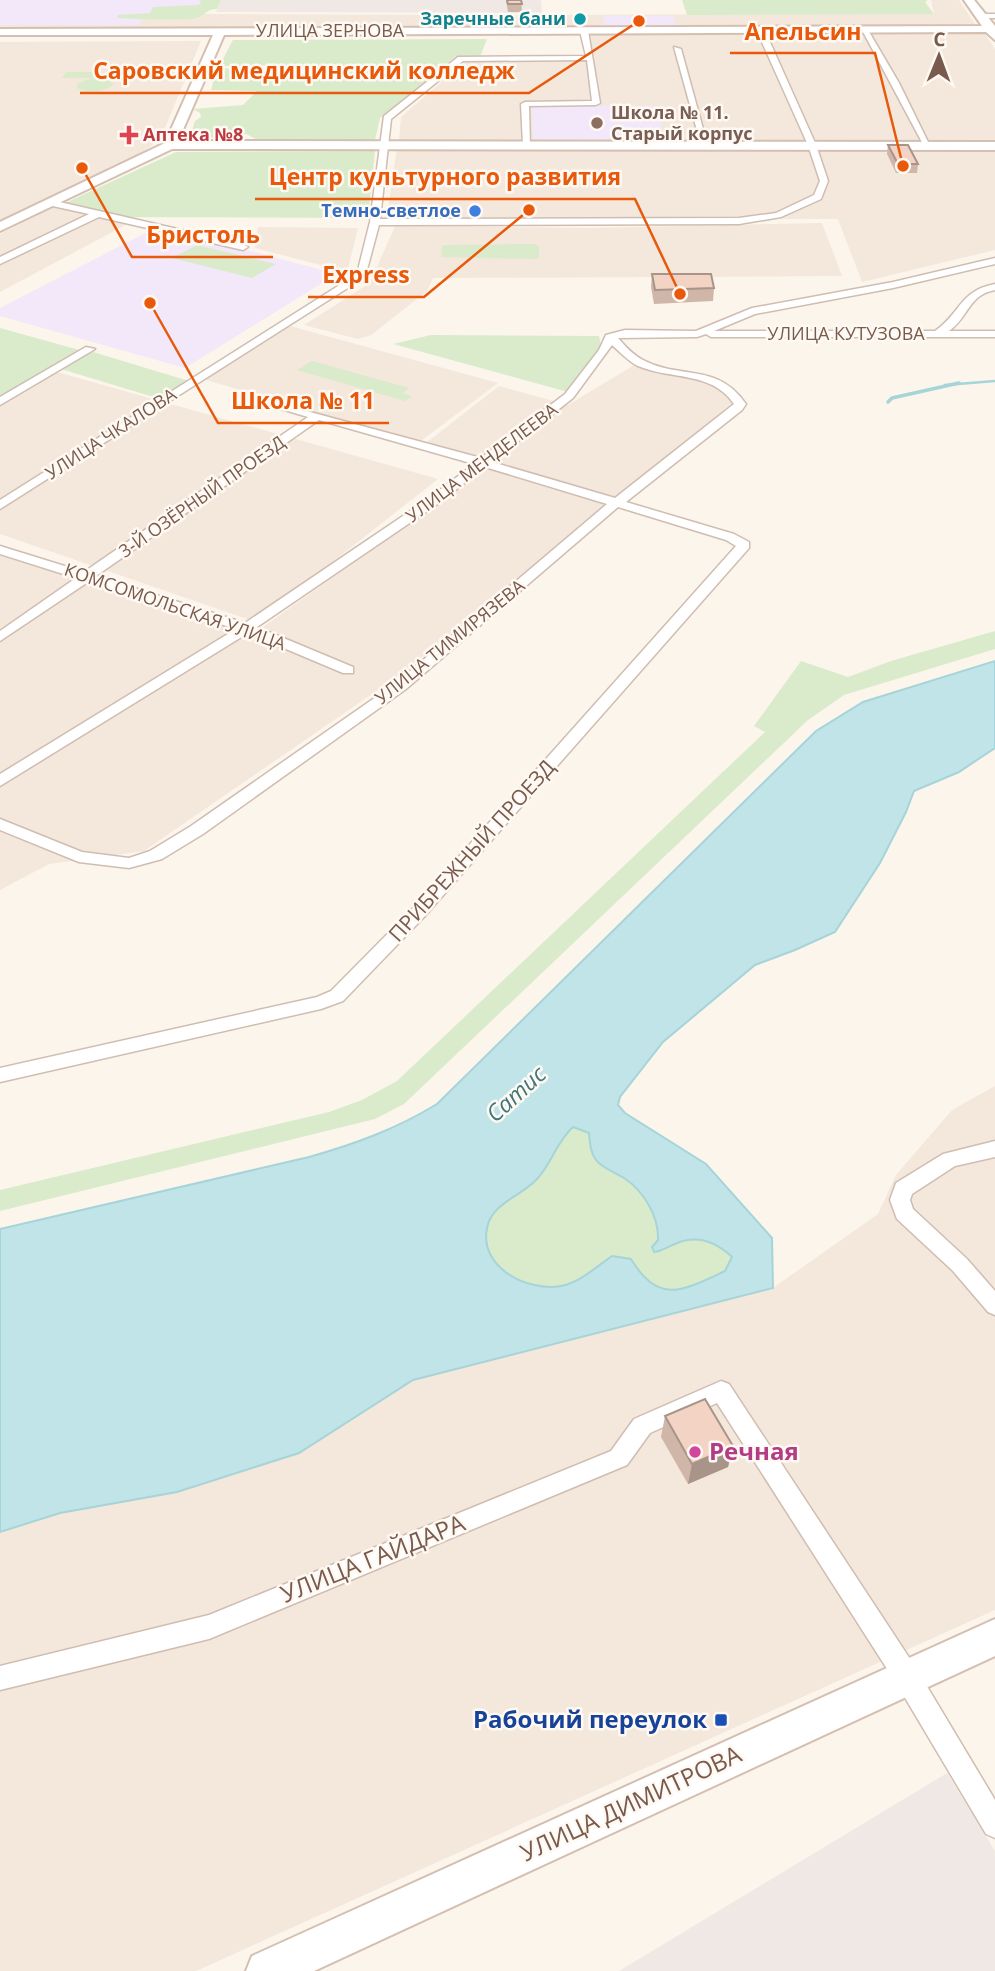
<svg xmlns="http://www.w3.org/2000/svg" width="995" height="1971" font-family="'Open Sans',sans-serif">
	<rect width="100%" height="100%" fill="#fcf5ec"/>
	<g fill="#f4e7db">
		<polygon points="0,0 198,14 458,15 934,14 931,0 959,0 975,24 963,27 0,29"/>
		<polygon points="985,34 995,49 995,143 399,141 401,117 467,60 594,59 590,35"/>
		<polygon points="201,41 162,135 155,143 141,153 0,220 0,42"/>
		<polygon points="397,147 995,149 995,250 862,282 838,219 387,217"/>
		<polygon points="56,206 129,223 0,292 0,234"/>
		<polygon points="822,223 842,276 433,278 427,291 371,335 358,339 304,325 370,283 395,226 591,228"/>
		<polygon points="258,227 358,228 347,272 255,248"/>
		<polygon points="290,326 498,383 418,443 203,379"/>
		<polygon points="636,364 697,377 723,386 733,402 401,674 144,851 49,864 0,890 0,552 252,635 493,463 426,443 499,386 568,405"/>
		<polygon points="57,372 438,479 256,622 0,534 0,401"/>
		<polygon points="995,1086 995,1610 196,1971 0,1971 0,1533 60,1513 177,1492 299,1453 413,1380 773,1288 878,1214 896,1175 952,1110"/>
	</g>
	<g fill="#efe8e4">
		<polygon points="221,0 541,0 542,13 216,12"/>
		<polygon points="947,1773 995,1851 995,1971 619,1971"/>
	</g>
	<g fill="#f2e8f9">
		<polygon points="0,0 204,0 197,14 145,15 139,25 0,25"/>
		<polygon points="603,16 673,16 676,26 605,26"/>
		<polygon points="532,105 658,106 664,140 533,139"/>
		<polygon points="155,228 206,239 337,274 185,368 0,316 0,308"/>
	</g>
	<g fill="#d9ebca">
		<path d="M198 0H221L217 9C207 9 205 15 197 18 189 21 128 19 117 18L118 15 150 13 153 7 199 5 201 1Z"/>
		<polygon points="682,0 928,0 925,2 934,14 687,15"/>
		<polygon points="487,39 480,57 456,56 380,118 375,140 258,140 246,134 189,140 195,121 201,117 200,113 193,109 243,105 257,91 211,90 217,68 263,70 294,65 219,66 233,40"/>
		<path d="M66 72H97L93 79 108 80 114 84C104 93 88 93 77 88V84L92 78H62Z"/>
		<polygon points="375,151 368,218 107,217 63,204 176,152"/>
		<polygon points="533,244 539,246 539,258 535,259 441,257 442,246 446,245"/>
		<polygon points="197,245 276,264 252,278 172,258"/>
		<polygon points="0,328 83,351 0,398"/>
		<polygon points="431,335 599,336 602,351 568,392 393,344"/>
		<polygon points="93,352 189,381 160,399 61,369"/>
		<polygon points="312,361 409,388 402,393 412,396 405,401 297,370"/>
		<polygon points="995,631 995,649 844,695 808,720 404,1104 375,1119 0,1211 0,1190 329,1112 362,1100 397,1081 765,732 754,726 801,661 848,677 891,661"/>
		<path d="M572 1127 589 1133C592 1167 605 1162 627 1180 636 1187 646 1200 651 1210 660 1223 657 1237 662 1251 690 1235 708 1235 732 1257 730 1261 728 1269 724 1272 712 1283 671 1293 656 1288 645 1284 637 1268 631 1259L612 1256C597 1267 579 1283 561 1286 528 1292 480 1268 487 1229 491 1204 531 1186 546 1167 556 1154 560 1139 572 1127Z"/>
	</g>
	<path fill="#c0e4e7" stroke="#a6d4d8" stroke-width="2" fill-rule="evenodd" d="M995 661V748L959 772 914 791 906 812 880 863 835 932 795 950 755 965 663 1042 620 1097 618 1105 625 1113 706 1164 772 1238 773 1288 413 1380 299 1453 177 1492 60 1513 0 1532V1229L309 1157C355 1144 396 1129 437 1104L816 731 863 702ZM573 1127 589 1133C590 1142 590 1152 596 1160 602 1168 616 1173 624 1178 644 1191 659 1217 658 1240L652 1247 654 1252C663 1251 667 1247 675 1244 697 1234 716 1242 732 1257L725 1271C682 1291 659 1305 631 1259L612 1256C596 1267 579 1283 561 1286 528 1292 479 1268 487 1228 491 1204 521 1196 536 1180 552 1164 556 1142 573 1127Z"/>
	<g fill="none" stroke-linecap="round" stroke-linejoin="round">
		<polyline stroke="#a6d4d8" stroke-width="2.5" points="945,385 995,381"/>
		<polyline stroke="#a6d4d8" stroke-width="3.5" points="888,402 892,398 959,383"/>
		<defs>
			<g id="street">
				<polygon points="980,14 995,14 995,18 977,18"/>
				<polygon points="861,28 868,30 899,83 931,148 924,146"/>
				<polygon points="584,29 588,31 600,103 596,105 529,106 530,146 523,144 521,104 525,102 592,101 587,60 463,61 391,119 380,219 739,218 776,213 814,195 820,181 808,145 757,31 761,29 765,31 816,145 828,181 821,199 781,217 739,224 379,225 365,277 0,509 0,500 357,274 370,222 384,116 458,57 586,56 580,31"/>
				<polygon points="674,47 681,49 708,147 701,145"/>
				<polygon points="51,200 243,244 248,247 243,250 99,217 0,264 0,257 89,214 48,205 48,201"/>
				<path d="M995 258V264L893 288 755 314 714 331H935C962 312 959 291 995 284V290C968 295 969 317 949 331H995V337H711L706 334 697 337 618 338C625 346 633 355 643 360 681 380 717 362 746 404L742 410 626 502 734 534 749 542V548L425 916 343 1001 321 1009 0 1082V1068L317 997 331 991 413 908 736 546 726 540 618 507 406 689 203 834 162 859 129 868 79 862 0 830V819L82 852 129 858 150 851 191 826 396 683 607 504 485 467 436 505 257 627 353 667V673H343L248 633 0 786V774L236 629 88 582 0 641V631L76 578 0 554V546L84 572 308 417 247 399V395L481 458 565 394 599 350 606 335 625 330 696 331 752 308 893 282ZM612 345C620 352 628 361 638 366 671 380 712 371 734 404L615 498 492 462 573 398ZM319 420 474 464 428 499 245 623 96 576Z"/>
				<polygon points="86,347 95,349 0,405 0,397"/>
				<polygon points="995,1141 995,1157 955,1166 912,1194 910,1200 913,1209 967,1259 995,1291 995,1315 988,1312 953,1271 897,1219 890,1200 896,1183 943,1154"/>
				<polygon points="721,1381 729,1384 916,1668 995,1800 995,1838 986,1834 898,1686 717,1403 650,1433 627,1465 209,1639 0,1690 0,1666 209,1615 611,1451 634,1419"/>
			</g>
			<g id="secondary">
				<polygon points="964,0 974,0 995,26 995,40 986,32 224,35 178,141 995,142 995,150 172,149 0,231 0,222 165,143 213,35 0,35 0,29 982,26"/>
				<polygon points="995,1619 995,1656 314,1971 246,1971 252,1956"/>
			</g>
		</defs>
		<use href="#street" stroke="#d0bdb1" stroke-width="3"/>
		<use href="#secondary" stroke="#d5bfb1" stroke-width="4"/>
		<use href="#street" fill="#fff" fill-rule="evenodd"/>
		<use href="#secondary" fill="#fff" fill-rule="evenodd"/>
	</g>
	<g fill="#d0b5a9">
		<polygon points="506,0 521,0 522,12 508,12"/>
		<polygon points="888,145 918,164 917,173 896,173 887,154"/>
		<polygon points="652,274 714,288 713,301 654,304 651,287"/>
		<polygon points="665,1416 733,1446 728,1467 688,1484 661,1437"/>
	</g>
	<polygon fill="#a99489" points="733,1446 728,1467 688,1484 692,1464"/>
	<g fill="#f2d3c4" stroke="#a99489" stroke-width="2">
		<polygon points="507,0 521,0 522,4 508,4"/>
		<polygon points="888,145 908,145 918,164 898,164"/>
		<polygon points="652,274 711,274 714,288 655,290"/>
		<polygon points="705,1399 733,1446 692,1464 665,1416"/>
	</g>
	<circle fill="#0f9aa8" stroke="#fff9f3" stroke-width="2.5" cx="580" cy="19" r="7"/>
	<circle fill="#8d6e63" stroke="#fff9f3" stroke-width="2.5" cx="597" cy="123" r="7"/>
	<path fill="#e0444e" stroke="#fff9f3" stroke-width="2.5" d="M125.5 124.5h7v7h7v7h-7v7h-7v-7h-7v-7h7z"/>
	<circle fill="#3f7fe0" stroke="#fff9f3" stroke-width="2.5" cx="475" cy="211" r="7"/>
	<circle fill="#d1479c" stroke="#fff9f3" stroke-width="2.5" cx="695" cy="1452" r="7"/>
	<rect fill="#1a4fb4" stroke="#fff9f3" stroke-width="2.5" x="714" y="1713" width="14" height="14" rx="3.5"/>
	<g text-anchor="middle" stroke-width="5" stroke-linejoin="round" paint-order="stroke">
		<g font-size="18" font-weight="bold" fill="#0d838f" stroke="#fff9f3" text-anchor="end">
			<text x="566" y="25">Заречные бани</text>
		</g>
		<g font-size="18" fill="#795b4e" stroke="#fff9f3">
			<text x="330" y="37">УЛИЦА ЗЕРНОВА</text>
			<text x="846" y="340">УЛИЦА КУТУЗОВА</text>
			<text transform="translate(111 434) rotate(-33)" y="6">УЛИЦА ЧКАЛОВА</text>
			<text transform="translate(482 463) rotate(-37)" y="6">УЛИЦА МЕНДЕЛЕЕВА</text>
			<text transform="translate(202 497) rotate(-35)" y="6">3-Й ОЗЁРНЫЙ ПРОЕЗД</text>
			<text transform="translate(175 607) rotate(19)" y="6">КОМСОМОЛЬСКАЯ УЛИЦА</text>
			<text transform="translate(450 642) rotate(-39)" y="6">УЛИЦА ТИМИРЯЗЕВА</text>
		</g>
		<g font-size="18" font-weight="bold" fill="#785e54" stroke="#fff9f3" text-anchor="start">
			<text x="611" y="119">Школа № 11.<tspan x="611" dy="21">Старый корпус</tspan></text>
		</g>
		<g font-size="18" font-weight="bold" fill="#be3a42" stroke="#fff9f3" text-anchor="start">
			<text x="143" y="141">Аптека №8</text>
		</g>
		<g font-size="18" font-weight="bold" fill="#366cbe" stroke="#fff9f3" text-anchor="end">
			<text x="461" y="217">Темно-светлое</text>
		</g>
		<g font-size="21" fill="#795b4e" stroke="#fff9f3">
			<text transform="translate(472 851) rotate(-48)" y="7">ПРИБРЕЖНЫЙ ПРОЕЗД</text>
		</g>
		<g font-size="23" font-style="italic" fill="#41767c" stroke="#fff9f3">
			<text transform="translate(516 1094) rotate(-42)" y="8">Сатис</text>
		</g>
		<g font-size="24" font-weight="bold" fill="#b23c85" stroke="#fff9f3" text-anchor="start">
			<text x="709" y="1460">Речная</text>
		</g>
		<g font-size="24" fill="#795b4e" stroke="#fff9f3">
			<text transform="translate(373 1559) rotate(-22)" y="8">УЛИЦА ГАЙДАРА</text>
			<text transform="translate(631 1804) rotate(-25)" y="8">УЛИЦА ДИМИТРОВА</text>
		</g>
		<g font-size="24" font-weight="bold" fill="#164399" stroke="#fff9f3" text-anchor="end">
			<text x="707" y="1728">Рабочий переулок</text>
		</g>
	</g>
	<path fill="none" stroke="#e8590c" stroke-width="2.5" d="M903 166L875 53H730M639 21L529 93H80M680 294L635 199H255M82 168L132 257H273M529 210L424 297H308M150 303L218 423H389"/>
	<g fill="#e8590c" stroke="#fff9f3" stroke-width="2.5">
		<circle cx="903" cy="166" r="7"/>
		<circle cx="639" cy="21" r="7"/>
		<circle cx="680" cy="294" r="7"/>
		<circle cx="82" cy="168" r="7"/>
		<circle cx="529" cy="210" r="7"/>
		<circle cx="150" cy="303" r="7"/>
	</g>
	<g font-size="23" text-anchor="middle" font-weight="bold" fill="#e8590c" stroke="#fff9f3" stroke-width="5" stroke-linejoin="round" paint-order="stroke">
		<text x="803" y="40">Апельсин</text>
		<text x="304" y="79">Саровский медицинский колледж</text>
		<text x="445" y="185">Центр культурного развития</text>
		<text x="203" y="243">Бристоль</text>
		<text x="366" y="283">Express</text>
		<text x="303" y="409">Школа № 11</text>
	</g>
	<g transform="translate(939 56) rotate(1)" stroke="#fff9f3" stroke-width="5" paint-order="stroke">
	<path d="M0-5L12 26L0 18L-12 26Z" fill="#795b4e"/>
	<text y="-10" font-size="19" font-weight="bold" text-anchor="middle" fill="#795b4e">С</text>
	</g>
</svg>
